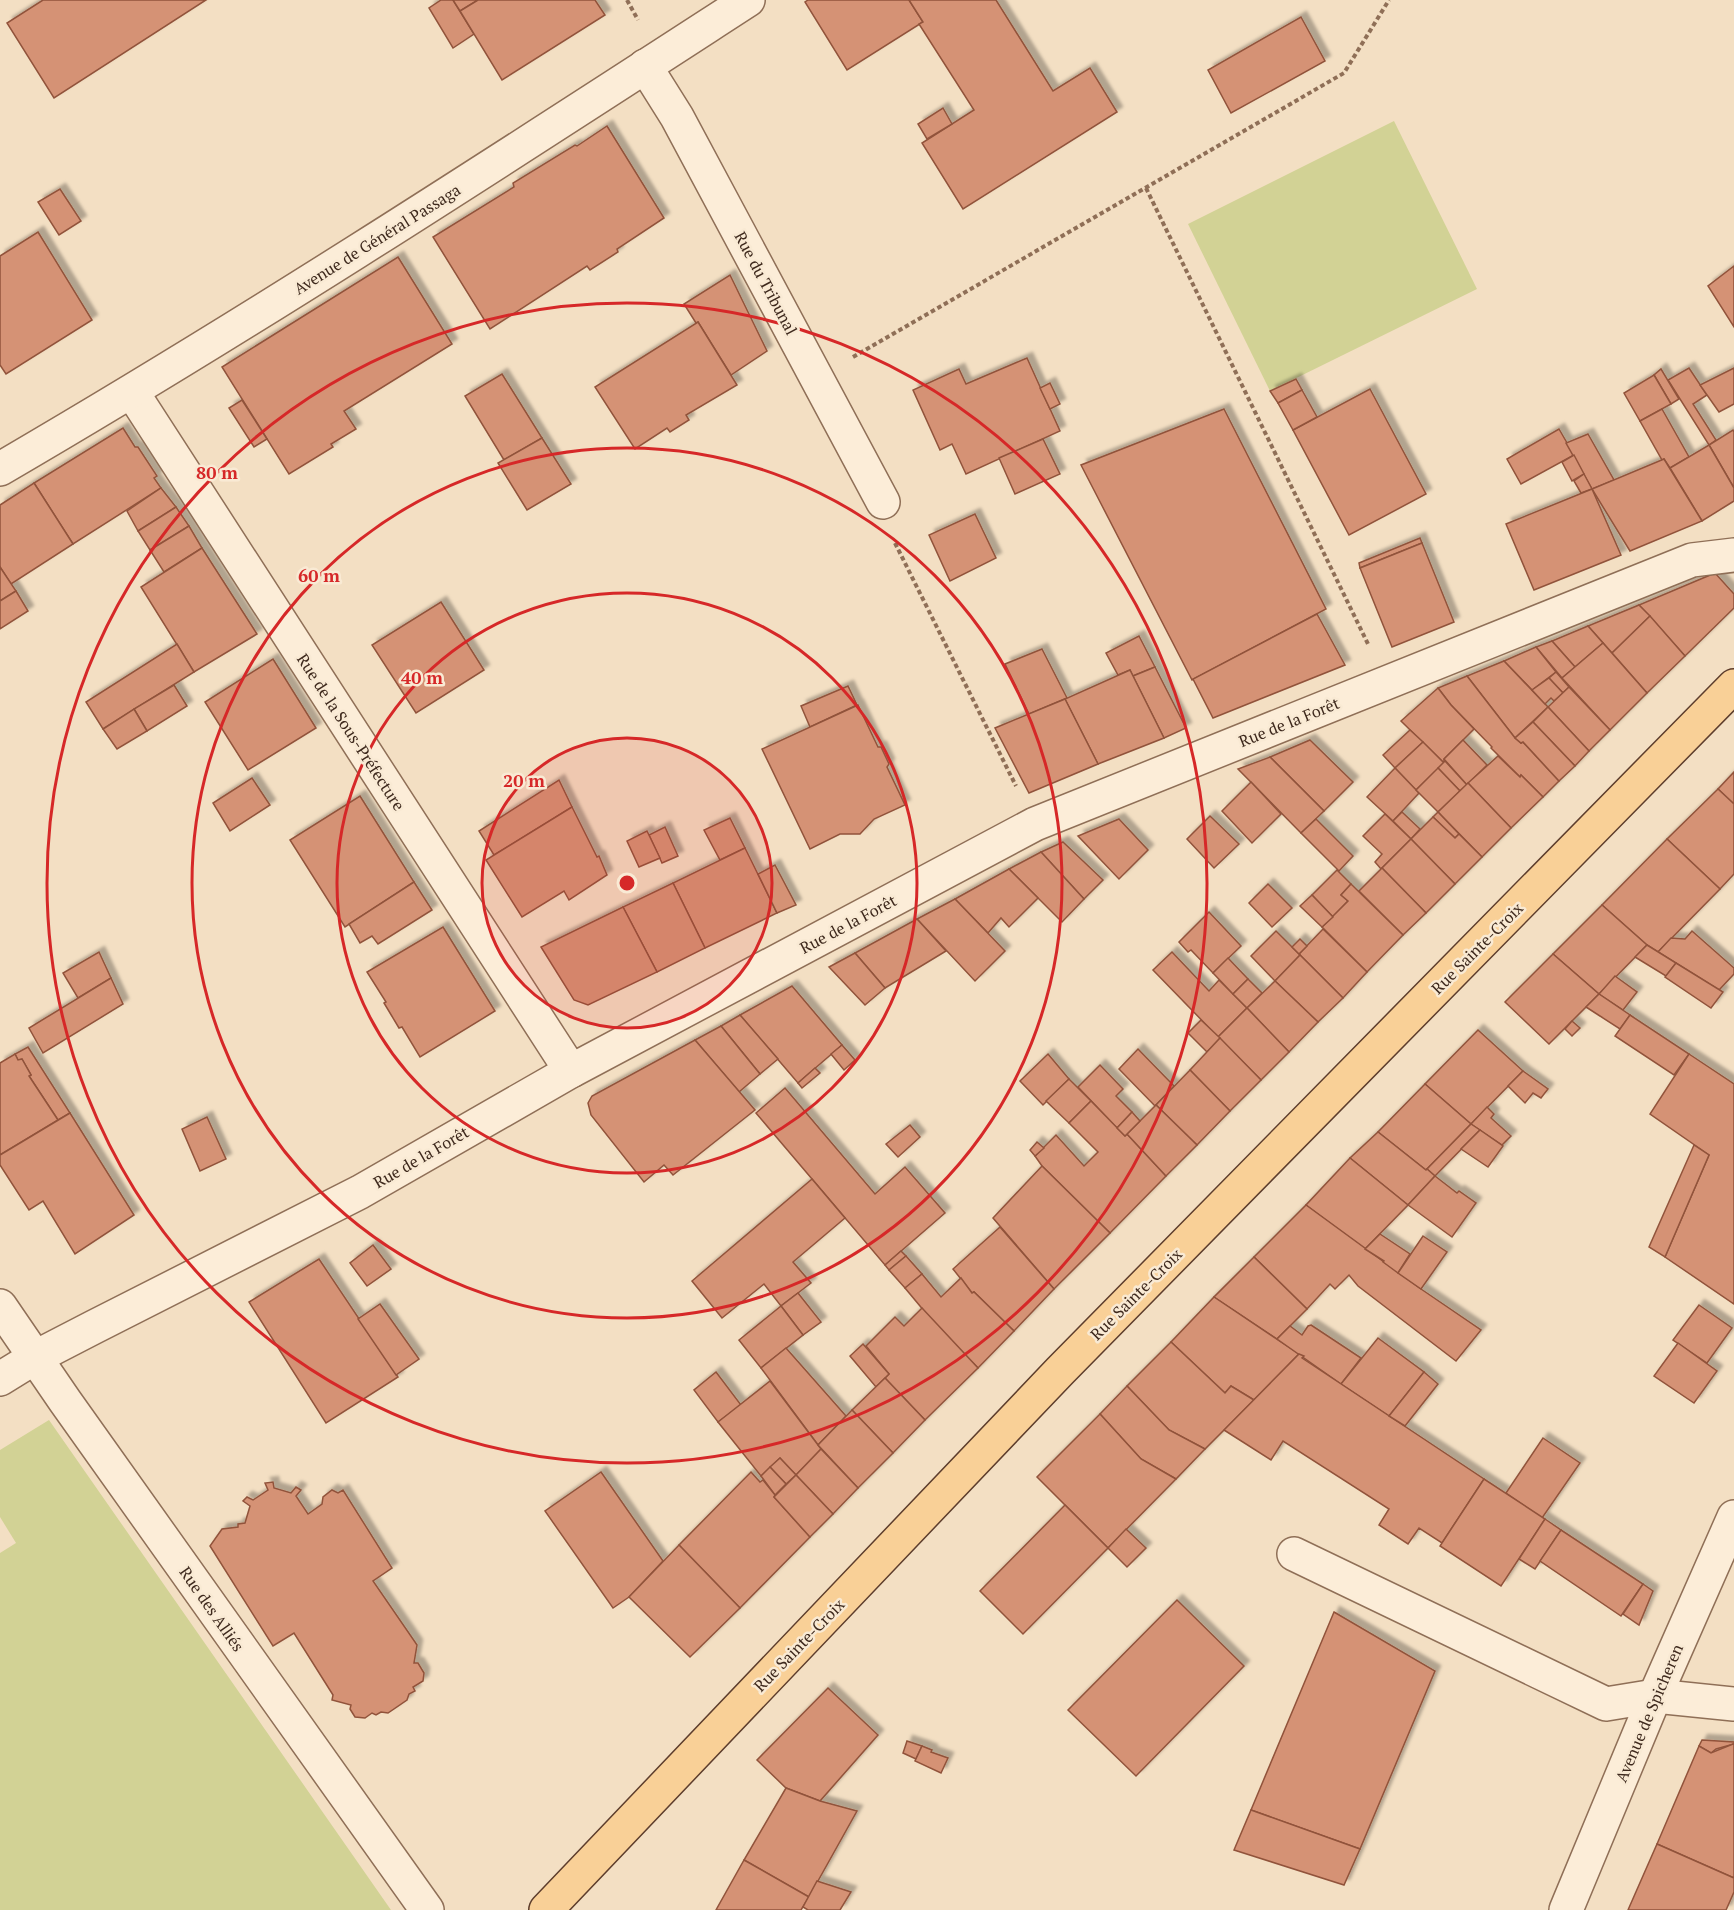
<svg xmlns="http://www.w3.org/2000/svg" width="1734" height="1910" font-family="'PT Serif',serif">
	<defs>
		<filter id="shadow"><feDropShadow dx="5.5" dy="-5.5" stdDeviation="1.5" flood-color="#0004"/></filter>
	</defs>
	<rect width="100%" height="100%" fill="#f3dfc3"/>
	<g fill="#d2d295">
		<polygon points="1394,121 1477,289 1270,391 1188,224"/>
		<polygon points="49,1420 391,1910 0,1910 0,1553 16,1543 0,1517 0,1450"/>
	</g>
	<g fill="#d59275" stroke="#91533b" stroke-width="1.5" filter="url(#shadow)">
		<polygon points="43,0 206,0 54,98 7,23"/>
		<polygon points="441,0 453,0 474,34 453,48 429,8"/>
		<polygon points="453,0 478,0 460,11"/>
		<polygon points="478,0 595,0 605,15 502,80 460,11"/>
		<polygon points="808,0 909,0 923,22 847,70 805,2"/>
		<polygon points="909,0 996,0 1053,91 1090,68 1117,112 963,209 922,143 974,110 919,24 923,22"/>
		<polygon points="1301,17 1325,61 1231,113 1208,70"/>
		<polygon points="943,108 952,124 927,139 918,124"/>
		<polygon points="607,126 664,218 617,249 618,252 590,270 587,266 490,329 433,237 514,187 513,183 575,145 577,146"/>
		<polygon points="60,189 81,221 59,235 38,202"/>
		<polygon points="38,232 92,320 6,374 0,365 0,256"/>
		<polygon points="398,257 452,344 344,411 356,429 331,444 333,447 289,474 222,367"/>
		<polygon points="1734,266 1734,327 1708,286"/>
		<polygon points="730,275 767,351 731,375 698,322 696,323 684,304"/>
		<polygon points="698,322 737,385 686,415 689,420 670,432 667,428 635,449 595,387"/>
		<polygon points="1027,358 1060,431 966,474 952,444 940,450 913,390 959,369 966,384"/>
		<polygon points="1689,368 1707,395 1693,404 1716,440 1709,445 1668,380"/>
		<polygon points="1734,368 1734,404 1719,412 1700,385"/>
		<polygon points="1661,369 1679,399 1671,404 1654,375"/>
		<polygon points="502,374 542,438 504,460 465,396"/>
		<polygon points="1654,375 1671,404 1640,421 1624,393"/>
		<polygon points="1296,379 1302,390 1278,403 1270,391"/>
		<polygon points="1050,383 1060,404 1050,409 1040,388"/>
		<polygon points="1370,389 1426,494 1349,535 1293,430"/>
		<polygon points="1302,390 1317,417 1293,430 1278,403"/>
		<polygon points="242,400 267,439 254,447 229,408"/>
		<polygon points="1224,409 1326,609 1192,680 1081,465"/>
		<polygon points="1662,409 1689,457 1670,468 1664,459 1662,460 1640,421"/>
		<polygon points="123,428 135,447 138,447 157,476 154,478 161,488 73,544 34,483"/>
		<polygon points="1559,429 1574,455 1521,484 1507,459"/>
		<polygon points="1733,430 1734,432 1734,488 1709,445"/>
		<polygon points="1588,434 1614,480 1592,489 1566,443"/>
		<polygon points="542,438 571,484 527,510 498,463"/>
		<polygon points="1043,439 1060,474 1015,494 999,458"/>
		<polygon points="1709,445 1734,488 1734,501 1702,521 1670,468"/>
		<polygon points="1574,455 1584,474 1572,481 1562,462"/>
		<polygon points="1664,459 1702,521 1630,551 1592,489"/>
		<polygon points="1584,474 1592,489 1581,493 1574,481"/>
		<polygon points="34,483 73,544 11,584 0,567 0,505"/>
		<polygon points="161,488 176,507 138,531 127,511"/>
		<polygon points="1592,489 1621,555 1534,590 1506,524"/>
		<polygon points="176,507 189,526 150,550 138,531"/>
		<polygon points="975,514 996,558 950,581 929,535"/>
		<polygon points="189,526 202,548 164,572 150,550"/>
		<polygon points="1420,538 1422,543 1360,568 1359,563"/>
		<polygon points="1422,543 1454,622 1392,647 1360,568"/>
		<polygon points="202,548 257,634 194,672 141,587"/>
		<polygon points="0,567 16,591 0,601"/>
		<polygon points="1715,573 1734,594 1734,608 1685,656 1639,605"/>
		<polygon points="16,591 28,611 0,629 0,601"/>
		<polygon points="441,602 484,670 416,713 372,645"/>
		<polygon points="1639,605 1650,616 1612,653 1588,626"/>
		<polygon points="1317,614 1345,665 1213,718 1193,679"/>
		<polygon points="1650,616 1685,656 1647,693 1612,653"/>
		<polygon points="1588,626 1603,643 1575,667 1552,641"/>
		<polygon points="1139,636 1155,667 1133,676 1130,670 1118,675 1106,653"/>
		<polygon points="1552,641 1575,667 1562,678 1536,647"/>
		<polygon points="1603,643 1647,693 1610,730 1562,678"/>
		<polygon points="177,644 194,672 103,729 86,702"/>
		<polygon points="1536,647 1556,672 1532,690 1504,661"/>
		<polygon points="1042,649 1067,698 1029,714 1005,664"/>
		<polygon points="273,659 316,728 248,770 205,702"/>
		<polygon points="1504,661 1548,707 1515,738 1467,676"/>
		<polygon points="1155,667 1186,728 1164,738 1133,676"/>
		<polygon points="1130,670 1164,738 1098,764 1065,699"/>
		<polygon points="1556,672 1569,687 1563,693 1549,678"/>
		<polygon points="1467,676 1515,738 1521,743 1523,742 1559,781 1543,797 1521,775 1520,777 1491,748 1492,747 1451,705 1438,688"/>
		<polygon points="1549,678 1563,693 1554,701 1551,698 1545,704 1532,690"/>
		<polygon points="174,685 187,706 147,731 134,709"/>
		<polygon points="848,686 857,705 810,727 801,706"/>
		<polygon points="1569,687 1610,730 1589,751 1548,707"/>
		<polygon points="1438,688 1451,705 1474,729 1444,759 1444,763 1401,721"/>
		<polygon points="1065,699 1098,764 1029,793 995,728"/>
		<polygon points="858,705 878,747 881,747 889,764 887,767 905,805 874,819 860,834 840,834 810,849 762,749"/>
		<polygon points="1548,707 1589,751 1575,766 1533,722"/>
		<polygon points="134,709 147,731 117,749 103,729"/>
		<polygon points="1533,722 1575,766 1559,781 1523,742 1521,743 1515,738"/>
		<polygon points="1410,730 1423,742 1395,768 1383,755"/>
		<polygon points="1310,740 1353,782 1324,811 1270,757"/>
		<polygon points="1463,740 1487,765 1467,785 1444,759"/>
		<polygon points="1423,742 1444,763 1416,790 1395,768"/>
		<polygon points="1498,756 1520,777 1521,775 1543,797 1511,828 1468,783"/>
		<polygon points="1270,757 1324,811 1301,833 1238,769"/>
		<polygon points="1445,761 1467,785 1460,791 1438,768"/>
		<polygon points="1395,768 1419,793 1393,821 1367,797"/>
		<polygon points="1438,768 1460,791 1438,812 1416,790"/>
		<polygon points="1734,772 1734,804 1718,789"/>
		<polygon points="252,778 270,805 230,831 213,803"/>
		<polygon points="559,780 572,807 494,855 479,831"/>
		<polygon points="1251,782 1281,814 1252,843 1222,811"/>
		<polygon points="1468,783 1511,828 1482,857 1438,812"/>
		<polygon points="1718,789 1734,804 1734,874 1720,889 1667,839"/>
		<polygon points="360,796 414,882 345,927 290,840"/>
		<polygon points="572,807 597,857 599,856 607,875 569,900 564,891 522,917 486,860"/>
		<polygon points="1402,812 1420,829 1411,839 1393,821"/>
		<polygon points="1438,812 1459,834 1455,838 1433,817"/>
		<polygon points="1385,814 1411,839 1381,869 1375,862 1382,854 1363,836"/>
		<polygon points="1210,816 1239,844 1214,868 1187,839"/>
		<polygon points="1433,817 1455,838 1459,834 1482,857 1455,884 1411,839"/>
		<polygon points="730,818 745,848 720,860 704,830"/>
		<polygon points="1119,819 1148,850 1119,879 1078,836"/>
		<polygon points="1316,819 1353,856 1339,871 1301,833"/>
		<polygon points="665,827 678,856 662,863 649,835"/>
		<polygon points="647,831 660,858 639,867 627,841"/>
		<polygon points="1411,839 1455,884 1426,913 1382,868"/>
		<polygon points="1667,839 1720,889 1658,952 1647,945 1602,905"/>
		<polygon points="1063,842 1103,880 1084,899 1041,852"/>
		<polygon points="745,848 777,913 705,948 673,883"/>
		<polygon points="1041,852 1084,899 1062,922 1009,869"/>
		<polygon points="775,865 796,905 777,913 758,874"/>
		<polygon points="1382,868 1426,913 1403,935 1359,891"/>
		<polygon points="1009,869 1038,898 1009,927 1001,918 988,933 955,899"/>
		<polygon points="1337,870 1351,884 1341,895 1348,901 1333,917 1312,895"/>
		<polygon points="414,882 432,910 378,944 372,936 360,943 349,924"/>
		<polygon points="673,883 705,948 657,972 623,907"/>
		<polygon points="1268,884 1292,908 1272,927 1249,903"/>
		<polygon points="1351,884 1403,935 1367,972 1322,927 1348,901 1341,895"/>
		<polygon points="1312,895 1333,917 1322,927 1300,906"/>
		<polygon points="955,899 1005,951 975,981 917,919"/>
		<polygon points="1602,905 1647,945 1599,994 1553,954"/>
		<polygon points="623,907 657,972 588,1005 574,1000 541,947"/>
		<polygon points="1209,912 1241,946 1213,973 1191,950 1188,952 1179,942"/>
		<polygon points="917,919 946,951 885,988 855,953"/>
		<polygon points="443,927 495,1011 420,1057 402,1027 399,1028 384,1003 386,1002 367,972"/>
		<polygon points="1323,929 1367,972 1343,998 1299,954"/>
		<polygon points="1276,931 1300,955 1275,981 1251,956"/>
		<polygon points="1692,931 1734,968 1734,974 1719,990 1658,952 1671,938 1685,939"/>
		<polygon points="1300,939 1307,946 1299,954 1292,947"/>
		<polygon points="1647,945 1676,963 1666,976 1635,957"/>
		<polygon points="99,952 111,978 78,998 63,973"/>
		<polygon points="1172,952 1209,991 1219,980 1247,1008 1218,1037 1153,970"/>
		<polygon points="855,953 885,988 865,1005 829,967"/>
		<polygon points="1553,954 1599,994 1549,1044 1505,1002"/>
		<polygon points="1300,955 1343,998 1318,1022 1275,981"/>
		<polygon points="1228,958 1248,979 1233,994 1213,973"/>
		<polygon points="1676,963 1723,992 1711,1008 1665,977"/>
		<polygon points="1615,976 1637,992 1623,1010 1599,994"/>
		<polygon points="111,978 123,1004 43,1053 29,1028"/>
		<polygon points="1248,979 1262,993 1247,1008 1233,994"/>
		<polygon points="1275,981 1318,1022 1289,1052 1247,1008"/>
		<polygon points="792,986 842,1045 798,1083 740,1015"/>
		<polygon points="1599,994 1630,1015 1620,1029 1586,1007"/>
		<polygon points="1247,1008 1289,1052 1261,1080 1218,1037"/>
		<polygon points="740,1015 778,1059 760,1074 721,1026"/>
		<polygon points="1630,1015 1689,1054 1674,1075 1615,1036"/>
		<polygon points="1201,1020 1220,1038 1207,1052 1188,1033"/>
		<polygon points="1572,1021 1580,1028 1572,1036 1565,1029"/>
		<polygon points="721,1026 760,1074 739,1092 695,1040"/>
		<polygon points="1478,1030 1523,1071 1471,1124 1425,1084"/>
		<polygon points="1220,1038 1261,1080 1230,1111 1190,1070"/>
		<polygon points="695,1040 755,1110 673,1175 664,1165 644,1182 591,1115 588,1103 592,1096"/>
		<polygon points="842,1045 855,1060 844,1070 831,1054"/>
		<polygon points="28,1047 70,1113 58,1120 29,1076 31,1075 22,1059 18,1060 15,1054"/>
		<polygon points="1138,1049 1174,1086 1155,1106 1119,1069"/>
		<polygon points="15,1054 18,1060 22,1059 31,1075 29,1076 58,1120 0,1155 0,1063"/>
		<polygon points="1048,1054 1069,1079 1043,1105 1020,1081"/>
		<polygon points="1689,1054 1734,1084 1734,1304 1665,1257 1709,1155 1650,1114"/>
		<polygon points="1100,1065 1123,1089 1116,1096 1132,1112 1117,1128 1078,1087"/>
		<polygon points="815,1068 820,1073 802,1088 798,1083"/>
		<polygon points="1190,1070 1230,1111 1197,1145 1156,1105"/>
		<polygon points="1523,1071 1548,1089 1541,1098 1533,1093 1525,1103 1508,1086"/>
		<polygon points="1069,1079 1091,1101 1069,1123 1046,1101"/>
		<polygon points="1425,1084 1471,1124 1426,1170 1378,1132"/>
		<polygon points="785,1088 875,1194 905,1167 945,1213 885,1265 756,1113"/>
		<polygon points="1091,1101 1125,1136 1127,1134 1166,1176 1110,1233 1042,1166 1035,1156 1056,1135 1084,1166 1098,1152 1069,1123"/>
		<polygon points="1156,1105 1197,1145 1166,1176 1127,1134"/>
		<polygon points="1487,1107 1494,1114 1491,1118 1511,1136 1502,1145 1471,1124"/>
		<polygon points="1132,1112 1140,1121 1125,1136 1117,1128"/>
		<polygon points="70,1113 134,1215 75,1254 43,1201 29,1210 0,1165 0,1155"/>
		<polygon points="207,1117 226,1159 200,1171 182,1129"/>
		<polygon points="1471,1124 1480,1130 1435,1176 1427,1169"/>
		<polygon points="910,1125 920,1137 898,1157 886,1144"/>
		<polygon points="1480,1130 1503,1146 1488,1167 1461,1149"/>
		<polygon points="1378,1132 1426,1170 1427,1169 1435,1176 1408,1205 1350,1158"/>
		<polygon points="1037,1142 1044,1148 1035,1156 1030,1150"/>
		<polygon points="1694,1145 1709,1155 1665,1257 1649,1247"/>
		<polygon points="1350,1158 1408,1205 1365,1249 1306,1205"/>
		<polygon points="1042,1166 1110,1233 1054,1289 993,1218"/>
		<polygon points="1435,1176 1457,1193 1459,1191 1476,1203 1452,1237 1408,1205"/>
		<polygon points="812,1179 845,1218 793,1262 811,1283 781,1306 764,1284 722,1318 692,1281"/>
		<polygon points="1306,1205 1421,1289 1481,1330 1456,1361 1358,1286 1349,1275 1335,1289 1330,1284 1307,1309 1254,1257"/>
		<polygon points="1000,1227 1054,1289 1014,1331 974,1292 972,1293 953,1269"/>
		<polygon points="1380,1234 1410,1254 1398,1273 1383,1262 1384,1261 1365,1249"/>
		<polygon points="1423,1236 1447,1252 1421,1289 1398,1273"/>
		<polygon points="373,1245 391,1269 367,1286 350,1263"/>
		<polygon points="901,1251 906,1256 889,1270 885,1265"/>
		<polygon points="906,1256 922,1274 905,1288 889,1270"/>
		<polygon points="1254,1257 1307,1309 1277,1339 1214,1297"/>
		<polygon points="319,1259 398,1377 326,1423 249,1302"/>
		<polygon points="922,1274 941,1297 961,1278 972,1293 974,1292 1014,1331 978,1368 935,1324 905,1288"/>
		<polygon points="798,1293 821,1322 803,1335 781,1306"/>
		<polygon points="1214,1297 1299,1354 1254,1400 1231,1386 1225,1393 1171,1342"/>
		<polygon points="380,1304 419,1359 396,1375 358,1319"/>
		<polygon points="1699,1305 1732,1328 1707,1363 1673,1340"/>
		<polygon points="781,1306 803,1335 761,1368 739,1340"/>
		<polygon points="922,1308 978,1368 925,1420 885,1378 889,1374 866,1346 895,1317 904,1326"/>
		<polygon points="1311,1325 1361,1358 1341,1384 1277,1339 1290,1326 1302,1335 1308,1326"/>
		<polygon points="1378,1338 1424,1372 1389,1416 1341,1384"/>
		<polygon points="1171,1342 1225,1393 1231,1386 1254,1400 1205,1449 1169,1430 1127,1386"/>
		<polygon points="1678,1343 1717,1371 1694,1403 1654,1376"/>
		<polygon points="863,1344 889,1374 876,1387 850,1356"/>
		<polygon points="786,1348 846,1416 818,1445 761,1368"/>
		<polygon points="1299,1354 1304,1356 1302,1358 1484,1479 1442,1543 1419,1528 1408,1544 1379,1525 1389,1509 1283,1441 1271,1460 1224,1430"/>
		<polygon points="716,1372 741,1405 718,1422 694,1390"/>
		<polygon points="1424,1372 1438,1384 1405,1426 1389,1416"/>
		<polygon points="885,1378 925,1420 893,1453 852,1410"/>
		<polygon points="770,1381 821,1449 796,1475 780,1458 761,1476 718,1422"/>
		<polygon points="1127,1386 1169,1430 1205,1449 1176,1479 1141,1459 1100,1414"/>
		<polygon points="852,1410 893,1453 858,1488 818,1445"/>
		<polygon points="1100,1414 1141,1459 1176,1479 1108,1548 1037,1477"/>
		<polygon points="1543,1438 1580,1463 1542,1518 1506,1493"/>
		<polygon points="821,1449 858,1488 833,1514 796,1475"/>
		<polygon points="780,1458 796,1475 786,1484 770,1467"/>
		<polygon points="770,1467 786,1484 775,1495 761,1476"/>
		<polygon points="601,1472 663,1561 629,1597 613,1608 545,1511"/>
		<polygon points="751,1472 760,1482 763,1480 775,1495 774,1497 810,1537 740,1608 679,1545"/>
		<polygon points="796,1475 833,1514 810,1537 774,1497"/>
		<polygon points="1484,1479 1545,1519 1501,1586 1440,1546"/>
		<polygon points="273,1482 274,1488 291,1493 296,1487 301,1490 296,1496 308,1514 322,1504 323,1497 332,1490 338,1493 343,1490 392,1568 373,1581 415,1642 417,1645 414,1663 418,1663 424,1673 423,1681 413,1687 415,1691 409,1694 407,1700 388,1713 381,1712 376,1715 372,1713 365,1718 355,1717 350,1709 351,1705 332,1700 333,1695 294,1633 273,1646 210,1546 222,1529 238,1527 238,1524 245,1523 250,1506 243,1501 247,1497 253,1500 268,1490 265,1483"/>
		<polygon points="1065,1505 1108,1548 1023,1634 980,1591"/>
		<polygon points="1545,1519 1561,1530 1535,1569 1519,1559"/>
		<polygon points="1126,1529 1146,1548 1127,1567 1108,1548"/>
		<polygon points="1561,1530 1643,1584 1621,1616 1540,1561"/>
		<polygon points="679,1545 740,1608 690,1657 629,1597"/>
		<polygon points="1643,1584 1653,1591 1639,1625 1623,1614"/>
		<polygon points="1177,1600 1244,1666 1136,1776 1068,1710"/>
		<polygon points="1334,1612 1435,1671 1360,1849 1251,1810"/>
		<polygon points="828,1688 878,1735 820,1801 786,1788 757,1760"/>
		<polygon points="1702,1740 1734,1742 1734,1744 1716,1749 1711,1753 1699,1746"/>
		<polygon points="907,1741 922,1746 916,1759 903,1753"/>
		<polygon points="1733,1744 1734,1744 1734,1878 1657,1844 1699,1746 1711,1753"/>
		<polygon points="922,1746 932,1750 931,1752 948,1758 941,1773 915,1761"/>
		<polygon points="786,1788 820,1801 857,1811 809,1897 744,1860"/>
		<polygon points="1251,1810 1360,1849 1344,1885 1234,1850"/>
		<polygon points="1657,1844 1734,1878 1734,1892 1726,1910 1628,1910"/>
		<polygon points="744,1860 809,1897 801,1910 716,1910"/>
		<polygon points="817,1881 851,1892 840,1910 808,1910 803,1907"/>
	</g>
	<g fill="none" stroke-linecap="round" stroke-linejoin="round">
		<defs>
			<g id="minor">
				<polyline points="645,66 677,117 883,502"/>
				<polyline points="132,392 571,1071"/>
				<path d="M0 469C254 321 501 160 748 0"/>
				<polyline points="0,1306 65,1401 427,1910"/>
				<polyline points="0,1379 34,1358 94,1327 360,1192 571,1071 1035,824 1692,560 1734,555"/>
				<polyline points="1294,1554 1606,1704 1655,1696 1734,1704"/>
				<polyline points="1566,1910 1655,1696 1734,1517"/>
			</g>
			<polyline id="major" points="546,1910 1060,1371 1734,686"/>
		</defs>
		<use href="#minor" stroke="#8f6f57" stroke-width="36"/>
		<use href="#major" stroke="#5d3d2c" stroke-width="36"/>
		<g stroke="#8f6f57" stroke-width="4" stroke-dasharray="4.5 3" stroke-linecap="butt">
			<polyline points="627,0 638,20"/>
			<polyline points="1146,188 1369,646"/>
			<polyline points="853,357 1344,73 1389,0"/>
			<polyline points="895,543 1016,786"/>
		</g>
		<use href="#minor" stroke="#fcedd8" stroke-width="33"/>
		<use href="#major" stroke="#f9d097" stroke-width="33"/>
	</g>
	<circle cx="627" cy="883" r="145" fill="#d62828" fill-opacity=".12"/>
	<g fill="none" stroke="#d62828" stroke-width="3">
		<circle cx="627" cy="883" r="145"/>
		<circle cx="627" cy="883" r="290"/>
		<circle cx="627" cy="883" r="435"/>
		<circle cx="627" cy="883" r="580"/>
	</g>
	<g text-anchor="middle" stroke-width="5" stroke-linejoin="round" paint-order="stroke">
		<g font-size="16" fill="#3e291d" stroke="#f9ead4">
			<text transform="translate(377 239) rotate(-32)" y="6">Avenue de Général Passaga</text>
			<text transform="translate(766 283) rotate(62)" y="6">Rue du Tribunal</text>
			<text transform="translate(1289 722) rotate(-22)" y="6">Rue de la Forêt</text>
			<text transform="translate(351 732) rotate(57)" y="6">Rue de la Sous-Préfecture</text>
			<text transform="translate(848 924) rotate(-28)" y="6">Rue de la Forêt</text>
			<text transform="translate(1477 948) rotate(-45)" y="6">Rue Sainte-Croix</text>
			<text transform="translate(421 1157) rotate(-30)" y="6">Rue de la Forêt</text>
			<text transform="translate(1136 1294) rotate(-45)" y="6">Rue Sainte-Croix</text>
			<text transform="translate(212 1609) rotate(55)" y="6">Rue des Alliés</text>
			<text transform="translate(799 1645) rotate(-46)" y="6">Rue Sainte-Croix</text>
			<text transform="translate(1649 1713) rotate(-67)" y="6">Avenue de Spicheren</text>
		</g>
	</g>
	<circle cx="627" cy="883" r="9" fill="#d62828" stroke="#f9ead4" stroke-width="3"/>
	<g font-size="18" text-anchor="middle" font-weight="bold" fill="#d62828" stroke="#f9ead4" stroke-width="5" stroke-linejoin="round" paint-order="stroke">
		<text x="217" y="479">80 m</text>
		<text x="319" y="582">60 m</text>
		<text x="422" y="684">40 m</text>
		<text x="524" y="787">20 m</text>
	</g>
</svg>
